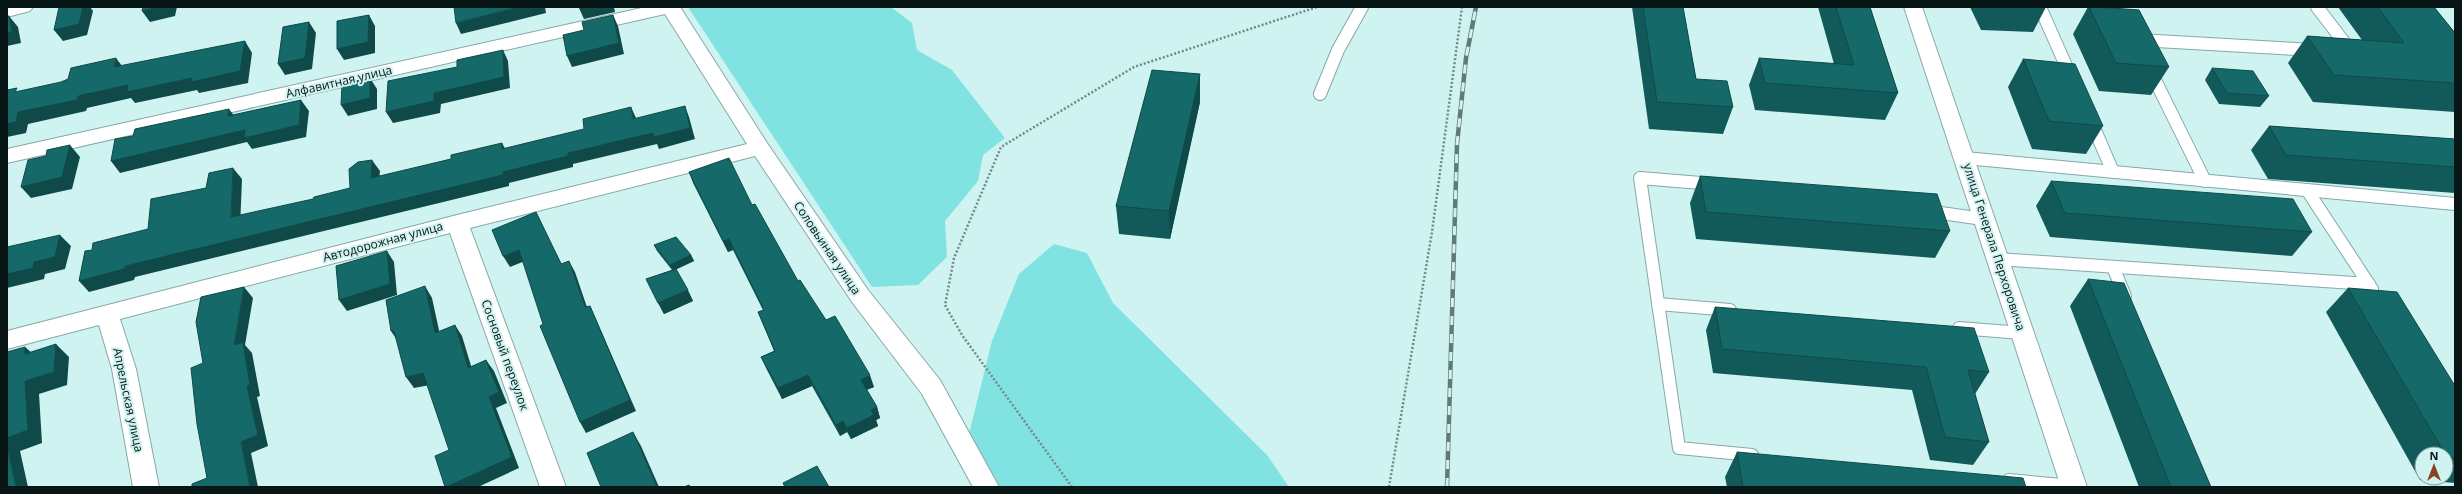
<svg xmlns="http://www.w3.org/2000/svg" width="2462" height="494" font-family="'Open Sans',sans-serif">
	<rect width="100%" height="100%" fill="#cff3f1"/>
	<g fill="#80e3e1">
		<polygon points="688,7 891,7 912,23 917,50 952,70 1005,138 983,155 978,181 945,221 947,257 918,285 872,287"/>
		<polygon points="1054,244 1087,253 1113,303 1267,455 1289,487 997,487 968,438 992,341 1019,274"/>
	</g>
	<g fill="none" stroke-linecap="round" stroke-linejoin="round">
		<defs>
			<g id="lane">
				<polyline points="2040,7 2071,77"/>
				<polyline points="2317,7 2350,50"/>
				<polyline points="2139,40 2314,50"/>
				<polyline points="2150,70 2205,181"/>
				<polyline points="1320,94 1338,50 1362,7"/>
				<polyline points="2091,121 2113,172"/>
				<polyline points="1965,158 2455,204"/>
				<polyline points="1713,184 1640,178 1679,448 1752,455"/>
				<polyline points="2307,190 2372,289"/>
				<polyline points="1927,211 1983,219"/>
				<polyline points="1997,259 2369,284"/>
				<polyline points="2113,267 2125,296"/>
				<polyline points="1658,304 1730,310"/>
				<polyline points="1959,328 2022,333"/>
				<polyline points="2009,480 2073,486"/>
			</g>
			<g id="street">
				<polygon points="7,7 33,7 30,11 7,17"/>
				<polygon points="646,7 680,7 767,143 868,290 940,380 999,487 973,487 922,394 852,302 755,156 470,228 566,487 540,487 450,233 120,319 136,369 159,487 133,487 112,369 99,325 7,349 7,331 457,215 747,144 665,14 7,163 7,149"/>
			</g>
			<polygon id="secondary" points="1904,7 1922,7 2087,487 2061,487"/>
		</defs>
		<use href="#lane" stroke="#87a8a7" stroke-width="14"/>
		<use href="#street" stroke="#87a8a7" stroke-width="2"/>
		<use href="#secondary" stroke="#87a8a7" stroke-width="2"/>
		<g stroke="#708a88" stroke-width="2.5" stroke-dasharray="2 2" stroke-linecap="butt">
			<polyline points="1072,487 962,335 945,305 954,258 1001,147 1134,67 1317,7"/>
			<polyline points="1389,487 1432,232 1462,7"/>
		</g>
		<use href="#lane" stroke="#fff" stroke-width="12"/>
		<use href="#street" fill="#fff" fill-rule="evenodd"/>
		<use href="#secondary" fill="#fff" fill-rule="evenodd"/>
		<defs>
			<polyline id="rail" points="1447,487 1457,144 1466,58 1476,7"/>
		</defs>
		<use href="#rail" stroke="#617978" stroke-width="4.5"/>
		<use href="#rail" stroke="#cff3f1" stroke-width="3" stroke-dasharray="9" stroke-linecap="butt"/>
	</g>
	<g fill="#125a59" fill-rule="evenodd">
		<polygon points="1632,7 1683,7 1696,79 1733,107 1723,134 1649,129"/>
		<polygon points="1818,7 1870,7 1898,93 1885,120 1755,110 1749,85 1759,58 1834,64"/>
		<polygon points="1970,7 2046,7 2033,32 1981,30"/>
		<polygon points="2088,7 2097,7 2169,67 2151,95 2099,91 2073,34"/>
		<polygon points="2338,7 2434,7 2455,33 2455,112 2313,102 2288,63 2307,36 2362,40"/>
		<polygon points="2023,59 2103,126 2086,154 2032,149 2008,87"/>
		<polygon points="2212,68 2269,96 2260,107 2219,104 2205,80"/>
		<polygon points="1200,74 1200,102 1170,239 1119,234 1116,206"/>
		<polygon points="2269,126 2455,139 2455,193 2268,179 2251,150"/>
		<polygon points="689,172 752,205 798,281 874,387 866,390 877,407 880,418 876,420 878,426 851,439 847,432 840,436 812,386 782,399 766,368 761,357 774,351 758,312 763,310 733,250 728,252 693,183"/>
		<polygon points="1700,176 1950,231 1935,258 1696,239 1690,203"/>
		<polygon points="2051,181 2312,232 2292,256 2050,237 2036,206"/>
		<polygon points="654,245 691,255 694,261 676,269 693,301 664,314 646,279 672,270 657,251"/>
		<polygon points="2088,279 2211,487 2139,487 2070,306"/>
		<path d="M2348 288 2455 386V483L2420 480 2326 312ZM2422 454H2446V478H2422Z"/>
		<polygon points="1715,307 1989,372 1975,394 1989,442 1973,465 1930,460 1912,390 1713,373 1706,330"/>
		<polygon points="1737,452 2026,487 1727,487 1725,477"/>
	</g>
	<g fill="#0f4a49">
		<polygon points="83,7 90,7 93,11 87,35 63,41 54,30"/>
		<polygon points="159,7 177,7 175,16 150,22 142,11"/>
		<polygon points="519,7 545,7 546,13 461,34 456,23"/>
		<polygon points="584,7 614,7 615,12 584,19 579,8"/>
		<polygon points="369,15 375,26 375,53 344,60 337,49"/>
		<polygon points="613,15 618,26 624,54 572,67 567,56"/>
		<polygon points="9,16 18,27 21,43 7,46 7,33"/>
		<polygon points="309,22 316,33 312,69 285,75 278,64"/>
		<polygon points="245,41 252,53 248,83 199,93 197,90 135,103 131,98 87,108 86,111 28,124 26,133 7,137 7,124 18,112 78,96"/>
		<polygon points="503,50 508,61 510,88 441,104 440,113 393,123 386,112 434,93"/>
		<polygon points="116,58 125,70 114,67"/>
		<polygon points="1200,74 1200,102 1170,239 1169,211"/>
		<polygon points="370,78 377,89 377,109 348,116 341,105"/>
		<polygon points="301,100 309,111 306,137 252,149 247,142 120,173 111,161"/>
		<polygon points="685,106 689,117 695,139 659,149 657,144 573,164 573,167 509,183 509,186 135,277 134,280 89,292 79,281 125,266 503,172 568,153"/>
		<polygon points="631,107 636,118 633,119"/>
		<polygon points="229,109 238,121 228,116"/>
		<polygon points="502,143 508,154 502,149"/>
		<polygon points="70,145 80,157 72,189 31,198 21,187"/>
		<polygon points="372,160 380,171 378,190 371,178"/>
		<polygon points="233,168 242,179 240,228 231,217"/>
		<polygon points="536,212 542,224 567,275 561,264"/>
		<polygon points="60,235 71,246 65,269 45,274 44,279 7,288 7,274"/>
		<polygon points="729,239 733,250 728,252 723,241"/>
		<polygon points="519,250 525,261 510,267 503,256"/>
		<polygon points="387,251 394,262 397,295 347,311 339,300"/>
		<polygon points="691,255 694,261 673,271 670,265"/>
		<polygon points="569,261 575,272 591,319 585,307"/>
		<polygon points="425,286 432,298 442,344 435,333"/>
		<polygon points="244,287 253,298 245,345 252,353 260,396 257,397 268,446 251,453 258,487 250,487 241,442 234,345"/>
		<polygon points="688,290 693,301 664,314 658,303"/>
		<polygon points="590,306 595,317 636,411 586,433 580,422"/>
		<polygon points="455,325 462,336 475,379 468,368"/>
		<polygon points="391,331 394,331 399,343"/>
		<polygon points="56,344 69,357 67,385 39,394 42,443 20,451 28,487 16,487 7,446 7,438 25,381"/>
		<polygon points="25,347 39,359 25,354"/>
		<polygon points="486,360 494,371 507,403 496,408 519,468 478,487 446,487"/>
		<polygon points="423,373 430,385 414,388 406,377"/>
		<polygon points="808,375 812,386 782,399 778,388"/>
		<polygon points="870,375 874,387 864,391 861,380"/>
		<polygon points="877,407 880,418 876,420 878,426 851,439 847,428 871,410"/>
		<polygon points="843,421 847,432 840,436 836,425"/>
		<polygon points="633,432 641,446 659,487 657,487"/>
	</g>
	<g fill="#156968" stroke="#0f4a49">
		<polygon points="59,7 83,7 79,24 54,30"/>
		<polygon points="143,7 159,7 142,11"/>
		<polygon points="454,7 519,7 456,23"/>
		<polygon points="1643,7 1683,7 1696,79 1727,81 1733,107 1657,102"/>
		<polygon points="1836,7 1870,7 1898,93 1765,83 1759,58 1854,65"/>
		<polygon points="2089,7 2097,7 2139,10 2169,67 2116,63"/>
		<polygon points="2378,7 2434,7 2455,33 2455,83 2334,75 2307,36 2404,43"/>
		<polygon points="369,15 368,42 337,49 337,21"/>
		<polygon points="613,15 619,43 567,56 563,35 584,30 582,22"/>
		<polygon points="7,16 9,16 12,32 7,33"/>
		<polygon points="309,22 305,58 278,64 283,27"/>
		<polygon points="245,41 240,71 191,82 192,78 127,92 128,85 78,96 77,100 18,112 16,122 7,124 7,90 17,88 15,92 61,82 68,79 71,68 116,58 114,67"/>
		<polygon points="503,50 504,77 434,93 434,101 386,112 388,81 457,67 457,60"/>
		<polygon points="2023,59 2075,64 2103,126 2049,121"/>
		<polygon points="2212,68 2253,71 2269,96 2227,93"/>
		<polygon points="1152,70 1200,74 1169,211 1116,206"/>
		<polygon points="370,78 370,98 341,105 342,84"/>
		<polygon points="301,100 299,125 244,138 245,130 111,161 115,139 133,136 135,129 229,109 228,116"/>
		<polygon points="685,106 690,128 654,137 653,133 568,153 568,156 503,172 503,175 125,266 124,269 79,281 85,251 92,250 93,243 148,229 151,199 206,188 209,173 233,168 231,217 313,199 314,197 350,188 349,169 358,162 372,160 371,178 451,159 451,155 502,143 502,149 584,129 583,119 631,107 633,119"/>
		<polygon points="2269,126 2455,139 2455,167 2286,155"/>
		<polygon points="70,145 62,177 21,187 28,160 46,156 47,150"/>
		<polygon points="729,158 752,205 755,204 798,281 800,280 826,320 835,316 870,375 861,380 877,407 871,410 874,415 847,428 843,421 836,425 808,375 778,388 761,357 775,351 758,312 764,310 729,239 723,241 689,172"/>
		<polygon points="1700,176 1937,194 1950,231 1706,212"/>
		<polygon points="2051,181 2293,199 2312,232 2065,213"/>
		<polygon points="536,212 561,264 569,261 585,307 590,306 630,400 580,422 540,326 543,324 519,250 503,256 492,230"/>
		<polygon points="60,235 55,257 34,262 33,268 7,274 7,247"/>
		<polygon points="676,237 691,255 670,265 654,245"/>
		<polygon points="387,251 390,284 339,300 336,266"/>
		<polygon points="676,269 688,290 658,303 646,279"/>
		<polygon points="2088,279 2124,283 2211,487 2171,487"/>
		<polygon points="425,286 435,333 455,325 468,368 486,360 499,392 489,397 512,457 446,487 445,487 435,456 449,450 423,373 406,377 394,331 391,331 386,300"/>
		<polygon points="244,287 234,345 243,342 250,385 247,386 258,435 241,442 250,487 192,487 192,484 207,478 197,424 191,368 203,363 196,322 201,297"/>
		<polygon points="2348,288 2397,292 2455,386 2455,458 2446,457 2446,454 2445,454"/>
		<polygon points="1715,307 1974,328 1989,372 1968,370 1989,442 1945,437 1926,367 1722,349"/>
		<polygon points="56,344 54,372 25,381 28,430 7,438 7,352 25,347 25,354"/>
		<polygon points="633,432 657,487 601,487 587,453"/>
		<polygon points="7,446 16,487 7,487"/>
		<polygon points="1737,452 2023,478 2026,487 1743,487"/>
		<polygon points="817,466 829,487 785,487 783,483"/>
		<polygon points="689,485 690,487 684,487"/>
	</g>
	<g text-anchor="middle" stroke-width="4" stroke-linejoin="round" paint-order="stroke">
		<g font-size="12" fill="#081515" stroke="#cff3f1">
			<text transform="translate(339 82) rotate(-13)" y="4">Алфавитная улица</text>
			<text transform="translate(383 242) rotate(-15)" y="4">Автодорожная улица</text>
			<text transform="translate(1994 247) rotate(72)" y="4">улица Генерала Перхоровича</text>
			<text transform="translate(827 248) rotate(56)" y="4">Соловьиная улица</text>
			<text transform="translate(505 355) rotate(70)" y="4">Сосновый переулок</text>
			<text transform="translate(128 400) rotate(78)" y="4">Апрельская улица</text>
		</g>
	</g>
	<rect width="2462" height="494" fill="none" stroke="#081515" stroke-width="16"/>
	<g transform="translate(2434 466)"><circle r="19" fill="#cff3f1" stroke="#7f9a99"/>
	<path d="M0-3L7 15L0 10L-7 15Z" fill="#8a4221"/>
	<text y="-6" font-size="11" font-weight="bold" text-anchor="middle" fill="#081515">N</text>
	</g>
</svg>
